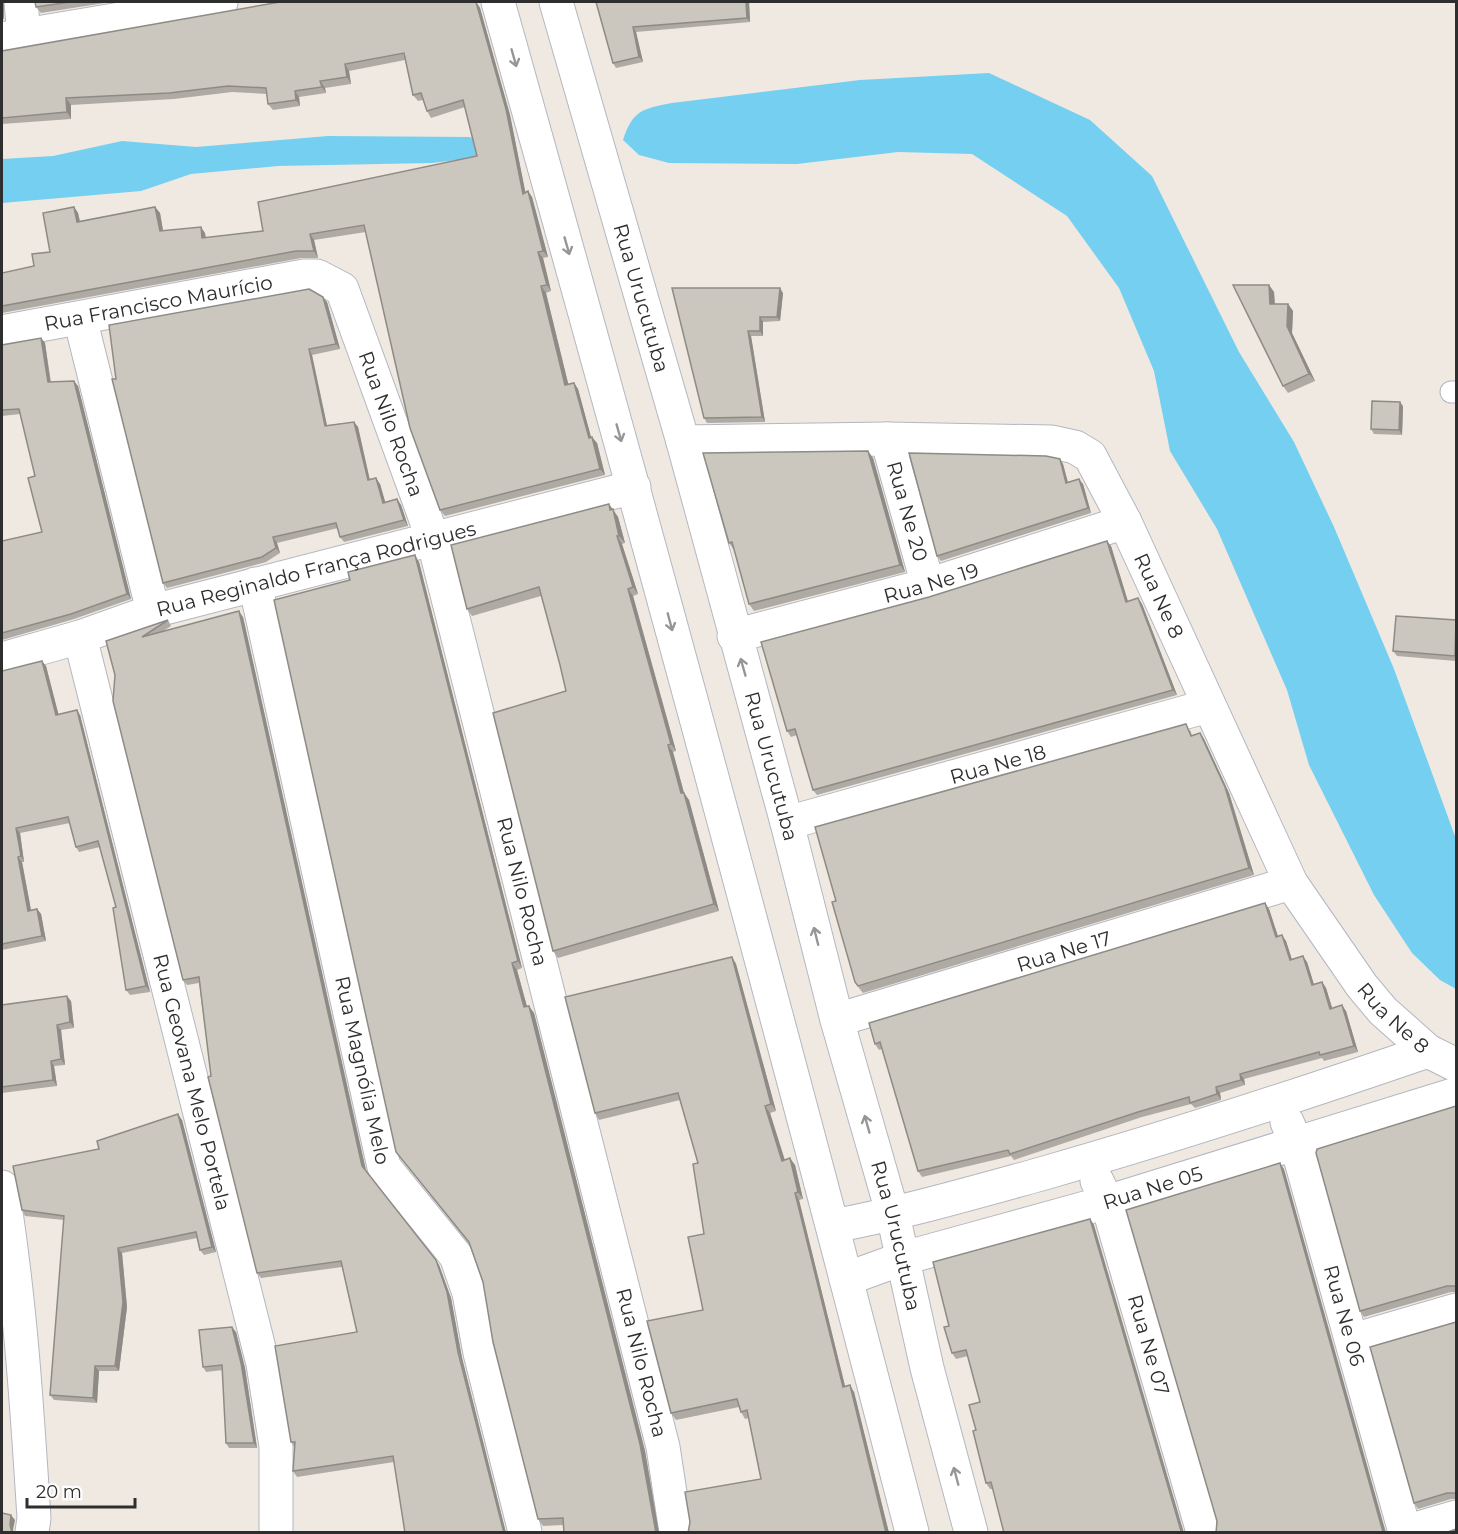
<svg xmlns="http://www.w3.org/2000/svg" width="1458" height="1534" font-family="Montserrat,sans-serif">
	<rect width="100%" height="100%" fill="#efe9e1"/>
	<g fill="#75cff0">
		<path d="M989 73 1090 120 1152 176 1239 352 1294 442 1334 527 1394 669 1456 839V989L1440 980 1412 953 1374 895 1309 765 1287 690 1217 529 1170 451 1154 371 1119 288 1067 216 972 154 898 152 797 164 669 163 639 155 623 140C633 110 642 109 672 103L860 80Z"/>
		<polygon points="328,136 469,137 506,148 465,159 432,163 278,166 191,174 141,191 2,203 2,159 53,156 122,141 196,147"/>
	</g>
	<g fill="none" stroke-linecap="round" stroke-linejoin="round">
		<defs>
			<polyline id="lane" points="1451,392 1456,392"/>
			<g id="street">
				<polyline points="21,2 24,35"/>
				<polyline points="2,39 221,2"/>
				<polyline points="80,318 153,611"/>
				<path id="s1" d="M2 332 304 276H317L342 289 433 539 663 1447 676 1532"/>
				<path id="s2" d="M887 439 928 585"/>
				<path id="s3" d="M683 442 887 439 1052 442 1075 447 1090 456 1125 522 1291 883 1362 986 1383 1011 1428 1051 1456 1065"/>
				<path id="s4" d="M255 584 384 1167 456 1256 469 1293 480 1353 525 1532"/>
				<path id="s5" d="M734 636 928 585 1125 522"/>
				<path id="s6" d="M80 637 263 1364 276 1446V1532"/>
				<path id="s7" d="M2 659 80 637 153 611 634 487"/>
				<path id="s8" d="M787 823 1208 706"/>
				<path id="s9" d="M837 1020 1291 883"/>
				<path id="s10" d="M1287 1122 1296 1143 1405 1532"/>
				<path id="s11" d="M1097 1181 1107 1202 1203 1532"/>
				<path d="M2 1187C20 1296 27 1407 34 1518L32 1532"/>
				<path d="M833 1226C903 1213 972 1193 1041 1174 1171 1137 1300 1095 1428 1051"/>
				<path id="s12" d="M846 1279 904 1258 1107 1202 1456 1094"/>
				<polyline points="1353,1340 1456,1310"/>
				<polyline points="1405,1532 1456,1517"/>
			</g>
			<g id="secondary">
				<path d="M498 2C641 511 780 1021 912 1532"/>
				<path id="s13" d="M556 2 683 442 787 823 837 1020 893 1215 927 1368 971 1532"/>
			</g>
		</defs>
		<use href="#lane" stroke="#b4b7c1" stroke-width="23"/>
		<use href="#street" stroke="#b4b7c1" stroke-width="35"/>
		<use href="#secondary" stroke="#b4b7c1" stroke-width="35"/>
		<use href="#lane" stroke="#fff" stroke-width="21"/>
		<use href="#street" stroke="#fff" stroke-width="33"/>
		<use href="#secondary" stroke="#fff" stroke-width="33"/>
	</g>
	<g fill="#afaba4">
		<polygon points="35,2 111,2 41,13 36,7"/>
		<polygon points="476,2 480,8 510,115 525,192 528,191 532,197 548,257 543,258 551,291 546,293 568,384 574,383 578,389 591,438 597,443 605,475 445,516 440,510 366,232 314,240 318,258 301,258 2,313 2,273 34,266 50,252 74,207 78,213 80,221 155,207 160,213 163,230 205,233 206,238 263,231 477,156 465,107 431,118 427,111 423,100 418,101 413,95 405,60 349,71 351,84 325,88 326,93 299,97 300,106 273,110 268,104 267,94 232,92 174,99 71,105 71,119 2,124 2,51"/>
		<polygon points="596,2 749,2 750,22 636,32 643,62 616,68 613,63"/>
		<polygon points="1269,285 1274,292 1275,304 1288,304 1293,311 1292,333 1315,381 1288,393 1283,386"/>
		<polygon points="672,288 783,293 780,321 763,322 763,336 751,336 765,422 707,423 704,418"/>
		<polygon points="327,302 340,349 312,355 327,425 354,422 358,427 370,480 380,484 385,502 397,499 401,505 408,526 344,542 340,537 338,528 277,543 280,553 266,562 167,588 163,583 116,379"/>
		<polygon points="41,338 45,343 51,382 78,386 131,599 74,619 2,640 2,541 42,532 35,476 20,414 2,416 2,345"/>
		<polygon points="1403,406 1402,435 1374,434 1371,429"/>
		<polygon points="873,458 905,572 754,611 749,604 734,550 729,543"/>
		<polygon points="1060,459 1063,464 1068,482 1083,484 1091,513 941,561 937,556"/>
		<polygon points="609,504 618,517 625,543 622,544 638,594 633,596 676,751 673,752 684,793 689,800 719,911 558,958 553,951 566,691 560,665 541,596 472,616 467,609"/>
		<polygon points="1111,546 1128,602 1142,604 1177,695 817,795 813,790 797,735 791,737 787,731 929,597"/>
		<polygon points="419,562 522,968 517,970 527,1007 534,1013 645,1451 659,1533 564,1533 563,1525 543,1526 538,1519 483,1282 469,1244 396,1152"/>
		<polygon points="243,617 366,1170 439,1265 451,1298 462,1358 506,1533 405,1533 394,1462 297,1477 293,1471 295,1448 291,1442 357,1332 342,1267 261,1278 257,1273 211,1076 199,983 187,985 183,980 115,675 106,641 168,620 171,626 162,632"/>
		<polygon points="1456,620 1456,661 1397,656 1393,651"/>
		<polygon points="46,666 58,714 80,715 150,992 130,995 126,990 116,907 100,847 79,852 76,847 70,823 20,833 24,862 22,862 31,910 37,909 41,914 46,941 2,950 2,671"/>
		<polygon points="1190,730 1192,735 1200,733 1204,739 1229,793 1254,875 863,993 859,988 855,982 836,901"/>
		<polygon points="1265,903 1269,909 1278,936 1286,941 1292,960 1307,962 1314,985 1322,982 1326,988 1332,1008 1346,1011 1358,1052 1324,1061 1322,1058 1244,1079 1245,1085 1220,1093 1221,1100 1195,1108 1191,1104 1142,1117 1014,1160 1011,1156 922,1177 918,1171 882,1049 879,1050 875,1044"/>
		<polygon points="732,957 736,964 776,1111 770,1113 785,1160 795,1165 803,1199 799,1200 845,1386 854,1392 889,1533 688,1533 761,1479 749,1418 745,1419 741,1412 739,1407 676,1420 671,1413 703,1310 704,1234 698,1163 680,1100 599,1120 595,1113"/>
		<polygon points="71,1001 74,1028 61,1030 65,1065 54,1066 57,1086 2,1093 2,1005"/>
		<polygon points="1456,1106 1456,1292 1451,1292 1364,1317 1360,1311"/>
		<polygon points="182,1120 216,1252 204,1255 200,1250 197,1238 122,1253 127,1307 119,1371 99,1371 97,1403 54,1400 50,1395 64,1220 25,1216 22,1210 99,1149"/>
		<polygon points="1090,1219 1094,1225 992,1489 990,1489 986,1483 976,1430 980,1402 968,1356 956,1359 952,1353 949,1326"/>
		<polygon points="1456,1322 1456,1499 1451,1499 1418,1509 1414,1503"/>
		<polygon points="236,1332 245,1368 257,1448 229,1448 226,1443 223,1370 206,1372 203,1367"/>
	</g>
	<g fill="#8e8b86">
		<polygon points="2,2 4,2 4,20 2,16"/>
		<polygon points="476,2 480,8 510,115 527,200 523,194"/>
		<polygon points="746,2 749,2 750,22 747,18"/>
		<polygon points="633,27 636,32 643,62 639,57"/>
		<polygon points="345,64 349,71 351,84 347,77"/>
		<polygon points="320,81 325,88 326,93 322,87"/>
		<polygon points="295,91 299,97 300,106 296,100"/>
		<polygon points="66,98 71,105 71,119 67,112"/>
		<polygon points="528,191 532,197 548,257 543,251"/>
		<polygon points="74,207 78,213 81,228 77,222"/>
		<polygon points="155,207 160,213 164,237 160,231"/>
		<polygon points="201,227 205,233 206,245 202,238"/>
		<polygon points="310,234 314,240 318,258 314,251"/>
		<polygon points="538,252 543,258 551,291 547,285"/>
		<polygon points="1269,285 1274,292 1275,311 1270,304"/>
		<polygon points="541,286 546,293 570,391 565,385"/>
		<polygon points="780,288 783,293 780,321 777,317"/>
		<polygon points="323,297 327,302 340,349 336,344"/>
		<polygon points="1288,304 1293,311 1292,333 1315,381 1309,374 1287,326"/>
		<polygon points="760,317 763,322 763,336 760,331"/>
		<polygon points="748,331 751,336 765,422 762,417"/>
		<polygon points="41,338 45,343 51,387 48,382"/>
		<polygon points="309,349 312,355 328,431 325,426"/>
		<polygon points="74,381 78,386 131,599 127,594"/>
		<polygon points="574,383 578,389 593,444 589,438"/>
		<polygon points="1400,402 1403,406 1402,435 1399,430"/>
		<polygon points="354,422 358,427 371,486 368,480"/>
		<polygon points="592,437 597,443 605,475 600,469"/>
		<polygon points="868,451 873,458 905,572 900,565"/>
		<polygon points="1060,459 1063,464 1069,487 1066,483"/>
		<polygon points="376,478 380,484 387,508 383,503"/>
		<polygon points="1079,479 1083,484 1091,513 1088,508"/>
		<polygon points="397,499 401,505 408,526 404,520"/>
		<polygon points="609,504 618,517 625,543 619,536"/>
		<polygon points="617,536 622,544 638,594 633,587"/>
		<polygon points="273,537 277,543 280,553 276,548"/>
		<polygon points="1107,541 1111,546 1130,608 1126,602"/>
		<polygon points="415,555 419,562 522,968 518,961"/>
		<polygon points="628,589 633,596 676,751 671,744"/>
		<polygon points="1138,598 1142,604 1177,695 1173,690"/>
		<polygon points="239,611 243,617 366,1171 362,1166"/>
		<polygon points="42,661 46,666 60,720 56,715"/>
		<polygon points="77,710 80,715 150,992 146,986"/>
		<polygon points="1200,733 1204,739 1229,793 1254,875 1249,868"/>
		<polygon points="668,745 673,752 684,793 689,800 719,911 714,904 681,793"/>
		<polygon points="16,828 20,833 24,862 21,856"/>
		<polygon points="18,857 22,862 32,916 28,911"/>
		<polygon points="1265,903 1269,909 1280,943 1276,937"/>
		<polygon points="37,909 41,914 46,941 42,936"/>
		<polygon points="1282,935 1286,941 1294,966 1290,960"/>
		<polygon points="1303,956 1307,962 1316,991 1312,985"/>
		<polygon points="732,957 736,964 776,1111 771,1104"/>
		<polygon points="512,963 517,970 529,1014 524,1007"/>
		<polygon points="1322,982 1326,988 1334,1014 1330,1009"/>
		<polygon points="67,996 71,1001 74,1028 70,1022"/>
		<polygon points="1342,1005 1346,1011 1358,1052 1354,1046"/>
		<polygon points="529,1006 534,1013 645,1451 659,1533 656,1533"/>
		<polygon points="57,1025 61,1030 65,1065 61,1059"/>
		<polygon points="51,1061 54,1066 57,1086 53,1080"/>
		<polygon points="1240,1074 1244,1079 1245,1085 1241,1080"/>
		<polygon points="1216,1087 1220,1093 1221,1100 1217,1094"/>
		<polygon points="765,1106 770,1113 787,1168 782,1161"/>
		<polygon points="178,1114 182,1120 216,1252 212,1247"/>
		<polygon points="790,1158 795,1165 803,1199 798,1192"/>
		<polygon points="1280,1163 1284,1169 1386,1533 1383,1533"/>
		<polygon points="795,1193 799,1200 847,1394 843,1387"/>
		<polygon points="1090,1219 1094,1225 1184,1533 1182,1533"/>
		<polygon points="118,1248 122,1253 127,1307 119,1371 115,1366"/>
		<polygon points="436,1260 439,1265 451,1298 462,1358 506,1533 504,1533"/>
		<polygon points="232,1327 236,1332 245,1368 257,1448 254,1443"/>
		<polygon points="95,1366 99,1371 97,1403 93,1398"/>
		<polygon points="850,1385 854,1392 889,1533 886,1533"/>
		<polygon points="11,1515 15,1520 13,1530 14,1533 12,1533 10,1525"/>
	</g>
	<g fill="#cbc7bf" stroke="#8e8b86" stroke-width="1.5">
		<polygon points="35,2 70,2 36,7"/>
		<polygon points="280,2 476,2 506,109 523,194 528,191 543,251 538,252 547,285 541,286 565,385 574,383 589,438 592,437 600,469 440,510 410,428 364,225 310,234 314,251 296,251 2,306 2,273 34,266 32,254 50,252 43,213 74,207 77,222 155,207 160,231 201,227 202,238 263,231 258,202 477,156 463,100 427,111 421,93 413,95 404,53 345,64 347,77 320,81 322,87 295,91 296,100 268,104 266,88 228,86 169,93 66,98 67,112 2,118 2,51"/>
		<polygon points="596,2 746,2 747,18 633,27 639,57 613,63"/>
		<polygon points="1233,285 1269,285 1270,304 1288,304 1287,326 1309,374 1283,386"/>
		<polygon points="672,288 780,288 777,317 760,317 760,331 748,331 762,417 704,418"/>
		<polygon points="309,289 323,297 336,344 309,349 325,426 354,422 368,480 376,478 383,503 397,499 404,520 340,537 336,523 273,537 276,548 262,557 163,583 112,379 116,379 109,325"/>
		<polygon points="41,338 48,382 74,381 127,594 71,614 2,633 2,541 42,532 28,478 35,476 19,409 2,410 2,345"/>
		<polygon points="1372,401 1400,402 1399,430 1371,429"/>
		<polygon points="868,451 900,565 749,604 732,542 729,543 703,453"/>
		<polygon points="909,453 1046,456 1060,459 1066,483 1079,479 1088,508 937,556"/>
		<polygon points="609,504 610,510 613,509 619,536 617,536 633,587 628,589 671,744 668,745 681,793 684,793 714,904 553,951 493,713 566,691 560,665 539,587 467,609 451,545"/>
		<polygon points="1107,541 1126,602 1138,598 1173,690 813,790 795,729 787,731 761,642 929,597"/>
		<polygon points="415,555 518,961 512,963 524,1007 529,1006 640,1444 656,1533 564,1533 563,1518 538,1519 493,1342 483,1282 469,1242 396,1152 274,600 350,580 348,572"/>
		<polygon points="239,611 362,1166 436,1260 447,1292 458,1352 504,1533 405,1533 393,1456 293,1471 295,1442 291,1442 275,1346 357,1332 341,1261 257,1273 208,1077 211,1076 199,977 183,980 113,701 115,675 106,641 168,620 142,637"/>
		<polygon points="1396,616 1456,620 1455,656 1393,651"/>
		<polygon points="42,661 56,715 77,710 146,986 126,990 113,908 116,907 98,841 76,847 68,817 16,828 21,856 18,857 28,911 37,909 42,936 2,944 2,671"/>
		<polygon points="1186,724 1191,736 1200,733 1225,787 1249,868 858,986 855,982 832,902 836,901 815,827"/>
		<polygon points="1265,903 1276,937 1282,935 1290,960 1303,956 1312,985 1322,982 1330,1009 1342,1005 1354,1046 1320,1055 1319,1052 1240,1074 1241,1080 1216,1087 1217,1094 1190,1103 1189,1097 1138,1112 1010,1154 1008,1150 918,1171 880,1042 875,1044 869,1023"/>
		<polygon points="732,957 771,1104 765,1106 782,1161 790,1158 798,1192 795,1193 843,1387 850,1385 886,1533 688,1533 690,1522 685,1492 761,1479 747,1410 741,1412 737,1399 671,1413 647,1321 703,1310 688,1237 704,1234 693,1164 698,1163 678,1093 595,1113 565,997"/>
		<polygon points="67,996 70,1022 57,1025 61,1059 51,1061 53,1080 2,1087 2,1005"/>
		<polygon points="1456,1106 1456,1286 1447,1286 1360,1311 1316,1153 1317,1149"/>
		<polygon points="178,1114 212,1247 200,1250 196,1232 118,1248 123,1302 115,1366 95,1366 93,1398 50,1395 64,1216 22,1210 13,1166 99,1149 97,1141"/>
		<polygon points="1280,1163 1383,1532 1383,1533 1216,1533 1217,1521 1126,1210"/>
		<polygon points="1090,1219 1181,1531 1182,1533 1004,1533 991,1482 986,1483 973,1431 976,1430 969,1405 980,1402 966,1350 952,1353 944,1327 949,1326 933,1262"/>
		<polygon points="1456,1322 1456,1493 1447,1493 1414,1503 1370,1347"/>
		<polygon points="232,1327 241,1363 254,1443 226,1443 222,1365 203,1367 199,1330"/>
		<polygon points="2,1513 11,1515 10,1525 12,1533 2,1533"/>
		<polygon points="1456,1529 1456,1533 1445,1533"/>
	</g>
	<defs><path id="oneway-shaft" d="M-6 0H5M1.5-3L5.5 0L1.5 3" fill="none" stroke-width="1.6" stroke-linecap="round" stroke-linejoin="round" transform="scale(1.5)"/></defs>
	<g stroke="#969696">
		<use href="#oneway-shaft" transform="translate(514 58) rotate(74)"/>
		<use href="#oneway-shaft" transform="translate(567 246) rotate(74)"/>
		<use href="#oneway-shaft" transform="translate(619 433) rotate(74)"/>
		<use href="#oneway-shaft" transform="translate(670 622) rotate(75)"/>
		<use href="#oneway-shaft" transform="translate(743 667) rotate(-106)"/>
		<use href="#oneway-shaft" transform="translate(816 936) rotate(-104)"/>
		<use href="#oneway-shaft" transform="translate(867 1124) rotate(-106)"/>
		<use href="#oneway-shaft" transform="translate(956 1476) rotate(-105)"/>
	</g>
	<g text-anchor="middle" stroke-width="4.5" stroke-linejoin="round" paint-order="stroke">
		<g font-size="20" fill="#2e2e2e" stroke="#fff">
			<text dy="7" stroke="none"><textPath href="#s13" startOffset="308">Rua Urucutuba</textPath></text>
			<text dy="7" stroke="none"><textPath href="#s1" startOffset="159">Rua Francisco Maurício</textPath></text>
			<text dy="7" stroke="none"><textPath href="#s1" startOffset="492">Rua Nilo Rocha</textPath></text>
			<text dy="7" stroke="none"><textPath href="#s2" startOffset="75">Rua Ne 20</textPath></text>
			<text dy="7" stroke="none"><textPath href="#s7" startOffset="327">Rua Reginaldo França Rodrigues</textPath></text>
			<text dy="7" stroke="none"><textPath href="#s5" startOffset="204">Rua Ne 19</textPath></text>
			<text dy="7" stroke="none"><textPath href="#s3" startOffset="566">Rua Ne 8</textPath></text>
			<text dy="7" stroke="none"><textPath href="#s8" startOffset="219">Rua Ne 18</textPath></text>
			<text dy="7" stroke="none"><textPath href="#s13" startOffset="794">Rua Urucutuba</textPath></text>
			<text dy="7" stroke="none"><textPath href="#s1" startOffset="978">Rua Nilo Rocha</textPath></text>
			<text dy="7" stroke="none"><textPath href="#s9" startOffset="237">Rua Ne 17</textPath></text>
			<text dy="7" stroke="none"><textPath href="#s3" startOffset="1052">Rua Ne 8</textPath></text>
			<text dy="7" stroke="none"><textPath href="#s4" startOffset="498">Rua Magnólia Melo</textPath></text>
			<text dy="7" stroke="none"><textPath href="#s6" startOffset="459">Rua Geovana Melo Portela</textPath></text>
			<text dy="7" stroke="none"><textPath href="#s12" startOffset="320">Rua Ne 05</textPath></text>
			<text dy="7" stroke="none"><textPath href="#s13" startOffset="1280">Rua Urucutuba</textPath></text>
			<text dy="7" stroke="none"><textPath href="#s10" startOffset="202">Rua Ne 06</textPath></text>
			<text dy="7" stroke="none"><textPath href="#s11" startOffset="172">Rua Ne 07</textPath></text>
			<text dy="7" stroke="none"><textPath href="#s1" startOffset="1464">Rua Nilo Rocha</textPath></text>
		</g>
	</g>
	<rect width="1458" height="1534" fill="none" stroke="#2e2e2e" stroke-width="6"/>
	<path d="M27 1498v9h108v-9" fill="none" stroke="#2e2e2e" stroke-width="3"/>
	<text x="36" y="1498" font-size="18" fill="#2e2e2e" stroke="#ffffff" stroke-width="4.5" paint-order="stroke">20 m</text>
</svg>
